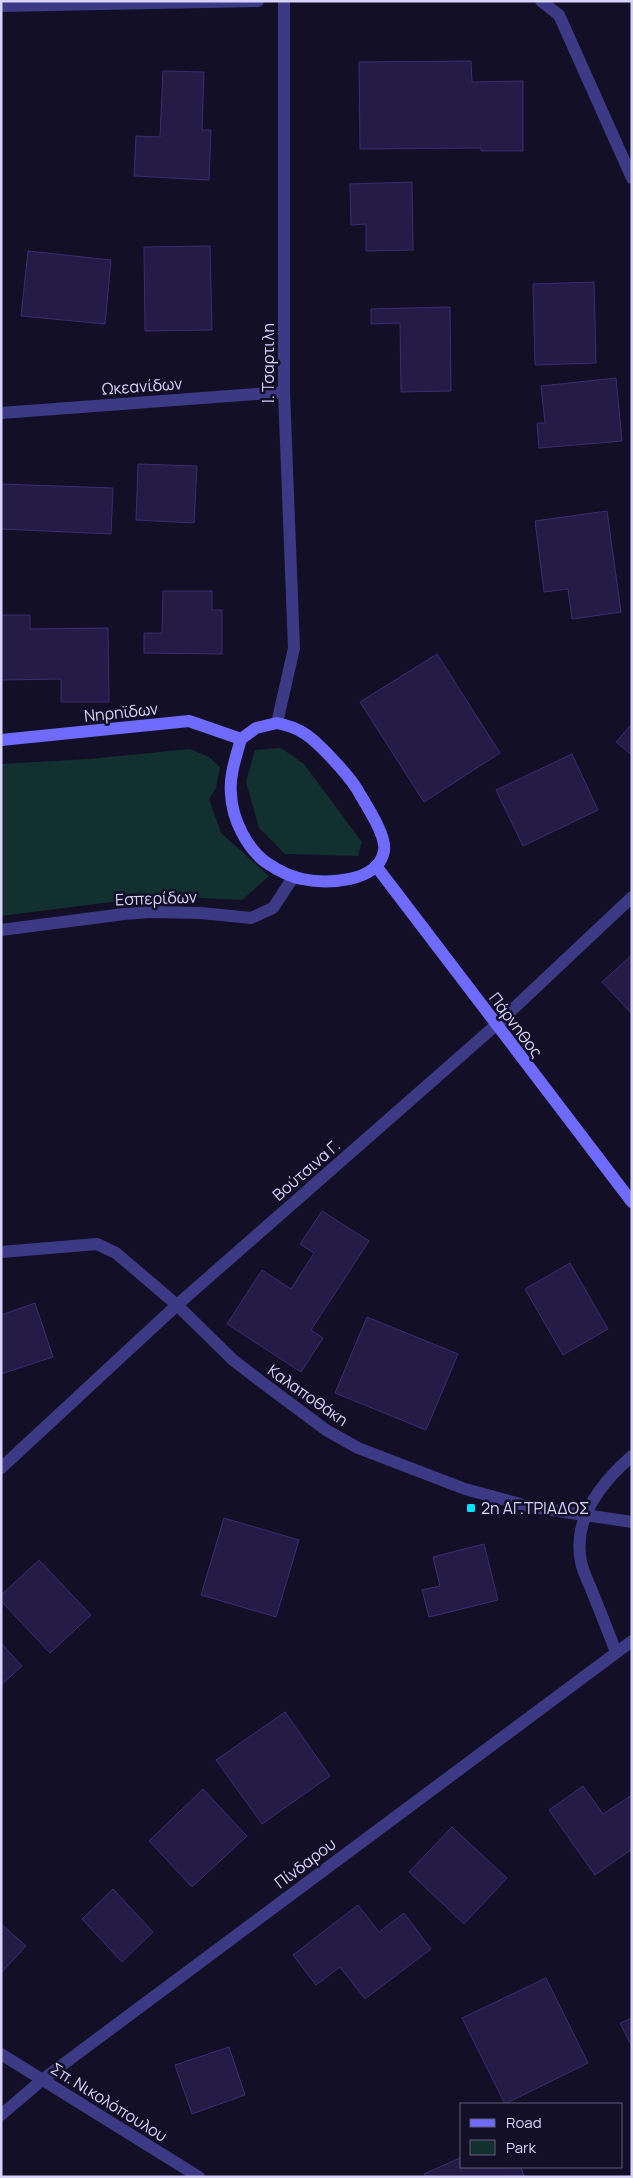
<svg xmlns="http://www.w3.org/2000/svg" width="633" height="2178" font-family="Manrope,sans-serif">
	<rect width="100%" height="100%" fill="#130f26"/>
	<g fill="#12302f">
		<polygon points="281,748 304,764 362,842 358,856 285,854 259,828 246,782 255,750"/>
		<polygon points="190,749 209,757 220,767 216,788 209,799 221,833 269,876 242,900 159,896 1,916 1,764 89,759"/>
	</g>
	<g fill="#241b47" stroke="#3b2d73">
		<polygon points="471,61 472,82 523,81 523,151 481,151 481,148 360,149 359,62"/>
		<polygon points="163,71 204,72 202,130 211,130 209,180 134,176 136,136 160,137"/>
		<polygon points="412,182 413,250 366,251 366,224 351,225 350,184"/>
		<polygon points="210,246 212,330 145,331 144,247"/>
		<polygon points="28,251 111,260 105,324 21,316"/>
		<polygon points="594,282 596,363 535,365 533,284"/>
		<polygon points="450,307 451,391 401,392 400,323 371,324 371,309"/>
		<polygon points="616,378 622,441 539,448 537,423 545,423 541,386"/>
		<polygon points="138,464 197,466 194,523 136,520"/>
		<polygon points="1,484 113,488 111,534 1,529"/>
		<polygon points="607,511 621,612 572,619 568,589 544,592 535,521"/>
		<polygon points="163,591 212,591 212,610 222,610 222,654 144,653 144,633 162,633"/>
		<polygon points="1,615 30,615 30,629 108,628 109,702 61,702 61,679 1,680"/>
		<polygon points="437,654 500,753 424,802 360,702"/>
		<polygon points="632,724 632,755 616,742"/>
		<polygon points="572,754 598,810 523,846 496,790"/>
		<polygon points="632,955 632,1014 602,982"/>
		<polygon points="322,1211 369,1241 311,1330 323,1338 301,1372 227,1324 262,1270 291,1289 314,1253 300,1244"/>
		<polygon points="570,1263 608,1329 563,1355 525,1289"/>
		<polygon points="35,1303 53,1357 1,1374 1,1315"/>
		<polygon points="367,1317 458,1354 426,1430 335,1393"/>
		<polygon points="224,1518 299,1540 276,1617 201,1595"/>
		<polygon points="484,1544 498,1600 429,1617 422,1590 440,1586 433,1557"/>
		<polygon points="39,1560 91,1615 50,1653 1,1601 1,1595"/>
		<polygon points="1,1643 22,1666 1,1685"/>
		<polygon points="285,1712 330,1776 262,1824 216,1760"/>
		<polygon points="583,1786 603,1814 632,1795 632,1849 595,1875 549,1810"/>
		<polygon points="203,1789 247,1836 192,1887 149,1841"/>
		<polygon points="452,1827 507,1878 464,1924 409,1872"/>
		<polygon points="113,1889 153,1932 122,1962 82,1919"/>
		<polygon points="358,1905 379,1932 404,1913 431,1949 365,1999 340,1967 316,1985 293,1955"/>
		<polygon points="1,1924 26,1946 1,1973"/>
		<polygon points="546,1978 588,2063 505,2104 462,2018"/>
		<polygon points="632,2018 632,2047 620,2023"/>
		<polygon points="229,2047 245,2095 192,2114 175,2065"/>
		<polygon points="462,2157 462,2167 521,2167 524,2176 426,2177 424,2174"/>
	</g>
	<g fill="none" stroke-linecap="round" stroke-linejoin="round">
		<g stroke="#3d3a85" stroke-width="12">
			<polyline points="541,1 559,15 632,178"/>
			<polyline points="1,6 258,1"/>
			<polyline points="1,413 284,392"/>
			<polyline points="277,723 294,648 284,392 284,1"/>
			<polyline points="1,930 124,914 150,912 201,913 251,918 273,908 294,876"/>
			<polyline points="1,1252 97,1244 116,1253 177,1305 233,1360 263,1383 326,1430 358,1448 465,1489 531,1507 632,1522"/>
			<polyline points="1,1468 177,1305 496,1025 632,897"/>
			<path d="M616 1652C608 1631 600 1611 592 1591 588 1581 583 1572 581 1562 572 1519 602 1482 632 1456"/>
			<polyline points="1,2054 199,2177"/>
			<polyline points="1,2115 42,2080 632,1641"/>
		</g>
		<g stroke="#6f6bff" stroke-width="12">
			<path d="M277 723C286 725 294 727 302 732 317 740 348 775 357 789 365 804 387 835 384 851 378 883 326 884 302 879 291 877 276 869 267 863 247 849 232 819 231 794 229 776 236 757 241 739L256 728Z"/>
			<polyline points="1,740 189,721 241,739"/>
			<polyline points="376,866 632,1202"/>
		</g>
	</g>
	<rect fill="#00e5ff" stroke="#130f26" stroke-width="2" x="466" y="1503" width="10" height="10" rx="2.5"/>
	<g text-anchor="middle" stroke-width="5" stroke-linejoin="round" paint-order="stroke">
		<g font-size="16" fill="#d9d4ff" stroke="#130f26">
			<text transform="translate(268 363) rotate(-90)" y="6">Ι. Τσαρτιλη</text>
			<text transform="translate(142 386) rotate(-4)" y="6">Ωκεανίδων</text>
			<text transform="translate(121 712) rotate(-6)" y="6">Νηρηϊδων</text>
			<text transform="translate(156 898) rotate(-2)" y="6">Εσπερίδων</text>
			<text transform="translate(516 1025) rotate(53)" y="6">Πάρνηθος</text>
			<text transform="translate(306 1170) rotate(-41)" y="6">Βούτσινα Γ.</text>
			<text transform="translate(308 1395) rotate(35)" y="6">Καλαποθάκη</text>
			<text transform="translate(305 1863) rotate(-37)" y="6">Πίνδαρου</text>
			<text transform="translate(109 2102) rotate(32)" y="6">Σπ. Νικολόπουλου</text>
		</g>
		<g font-size="16" fill="#d9d4ff" stroke="#130f26" text-anchor="start">
			<text x="481" y="1514">2η ΑΓ.ΤΡΙΑΔΟΣ</text>
		</g>
	</g>
	<rect width="633" height="2178" fill="none" stroke="#d9d4ff" stroke-width="5"/>
	<rect x="460" y="2103" width="162" height="65" fill="#130f26" stroke="#625e7d"/>
	<rect x="470" y="2119" width="25" height="8" fill="#6f6bff" stroke="#625e7d"/>
	<text x="506" y="2128" font-size="15" fill="#d9d4ff">Road</text>
	<rect x="470" y="2140" width="25" height="15" fill="#12302f" stroke="#625e7d"/>
	<text x="506" y="2153" font-size="15" fill="#d9d4ff">Park</text>
</svg>
